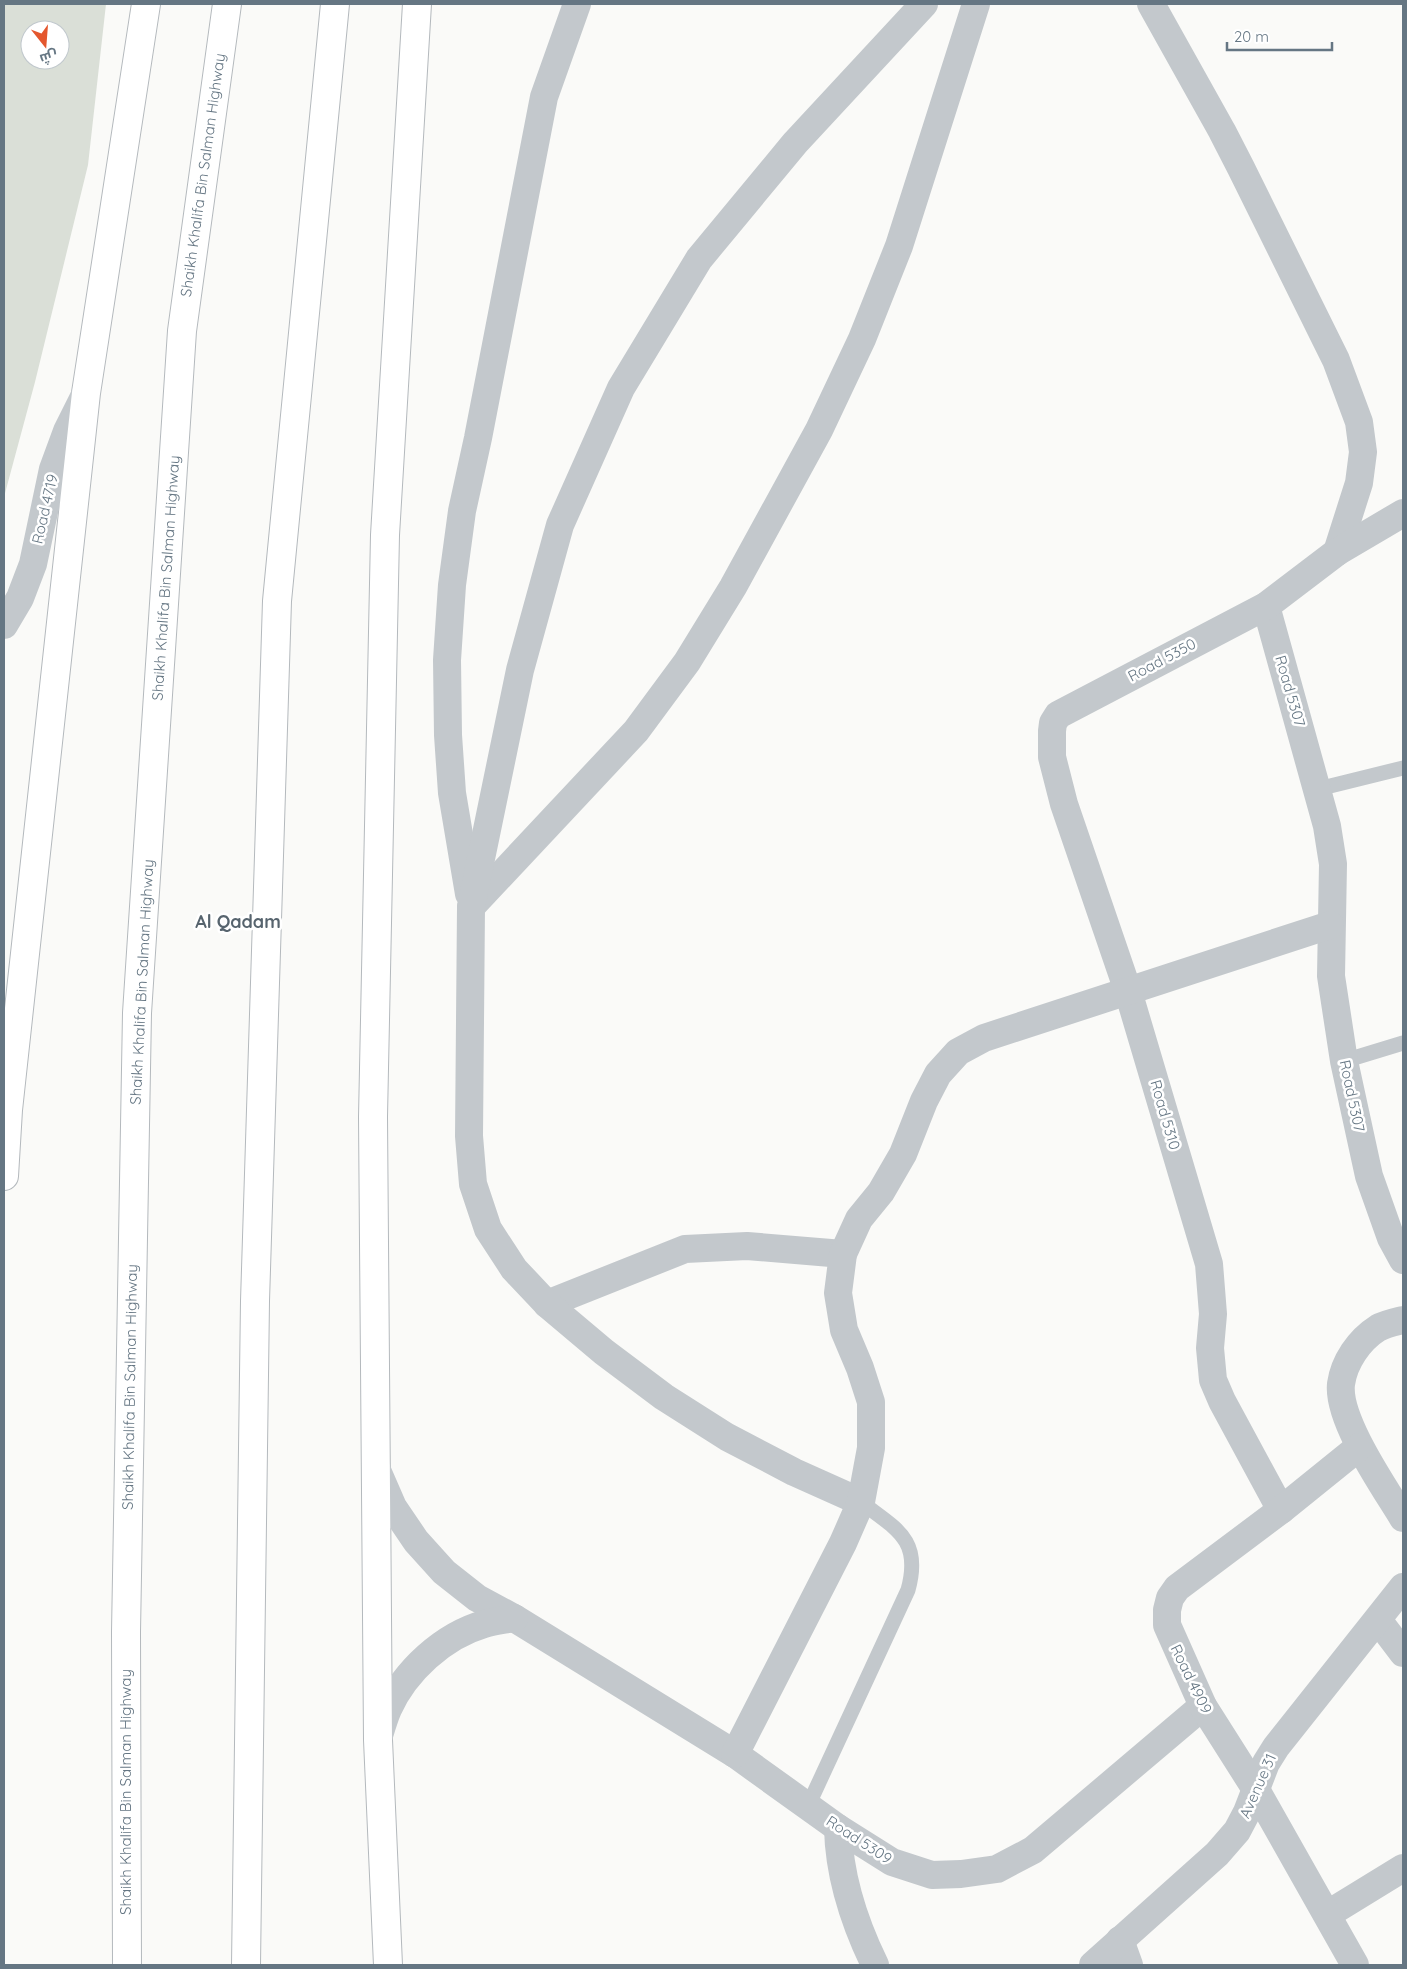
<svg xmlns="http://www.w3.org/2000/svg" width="1407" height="1969" font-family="Quicksand,Cairo,sans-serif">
	<rect width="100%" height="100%" fill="#fafaf8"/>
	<path fill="#dadfd7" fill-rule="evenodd" d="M4 4H106L88 165 35 382 4 497ZM30 30H60V60H30Z"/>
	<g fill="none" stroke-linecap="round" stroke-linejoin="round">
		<defs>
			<g id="highway">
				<polyline points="4,1176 8,1110 86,393 146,4"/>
				<polyline points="127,1965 126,1632 137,1013 182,331 227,4"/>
				<polyline points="246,1965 255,1301 277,601 335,4"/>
				<polyline points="388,1965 378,1740 373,1117 385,535 417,4"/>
			</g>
		</defs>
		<use href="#highway" stroke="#b4b9bd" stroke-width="30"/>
		<g stroke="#c3c8cc" stroke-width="15">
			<polyline points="1318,789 1403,768"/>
			<polyline points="1344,1061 1403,1043"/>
			<path d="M808 1806 908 1590C922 1539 896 1529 861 1502"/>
		</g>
		<g stroke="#c3c8cc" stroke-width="28">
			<polyline points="1151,4 1222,131 1241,168 1336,360 1359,422 1363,452 1359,483 1337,552"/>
			<polyline points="1266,606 1327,826 1333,864 1331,976 1344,1061 1369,1176 1391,1238 1403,1260"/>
			<polyline points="4,625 20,598 33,564 53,469 67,431 85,395"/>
			<polyline points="469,894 452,793 448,735 447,660 452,585 462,511 478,438 544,97 577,4"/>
			<polyline points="471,907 636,731 687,662 733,587 819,430 862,339 899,246 976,4"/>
			<polyline points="547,1304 685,1249 747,1246 843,1254"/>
			<path d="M1403 1320C1395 1322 1385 1324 1378 1328 1359 1340 1344 1362 1341 1384 1337 1420 1385 1488 1403 1518"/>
			<polyline points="376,1468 393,1507 416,1541 444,1572 477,1598 514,1618 735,1754 838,1828 892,1862 932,1875 961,1874 997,1869 1033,1850 1203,1706"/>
			<polyline points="861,1502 794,1472 727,1437 664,1397 604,1352 547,1304 514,1269 488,1229 473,1184 469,1136 471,907 520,670 560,525 621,388 699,259 795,143 924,4"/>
			<polyline points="1281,1510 1222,1401 1213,1380 1210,1348 1213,1314 1209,1264 1128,991 1064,804 1052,757 1052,731 1053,723 1058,715 1266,606 1337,552 1403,513"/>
			<polyline points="1378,1620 1403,1653"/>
			<path d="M378 1739C381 1729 384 1718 388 1709 405 1671 443 1636 484 1624 494 1621 504 1620 514 1618"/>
			<polyline points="735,1754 843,1543 861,1502 871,1448 871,1402 860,1368 844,1330 838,1293 843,1254 859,1219 881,1192 903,1154 924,1101 938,1074 958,1052 984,1038 1330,925"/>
			<path d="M838 1828C839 1877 854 1922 875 1965"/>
			<polyline points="1328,1914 1403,1868"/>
			<polyline points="1120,1940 1129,1965"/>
			<polyline points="1093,1965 1217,1854 1237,1831 1247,1812 1266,1763 1276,1747 1403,1587"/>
			<polyline points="1355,1965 1255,1788 1203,1706 1167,1625 1167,1610 1170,1598 1177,1588 1281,1510 1359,1447"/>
		</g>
		<use href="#highway" stroke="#fff" stroke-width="28"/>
	</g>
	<g text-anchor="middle" stroke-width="5" stroke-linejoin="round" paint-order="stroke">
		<g font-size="15" fill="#657683" stroke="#fff">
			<text transform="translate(203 175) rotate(-82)" y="5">Shaikh Khalifa Bin Salman Highway</text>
			<text transform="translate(45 509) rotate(-77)" y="5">Road 4719</text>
			<text transform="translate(166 578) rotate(-86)" y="5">Shaikh Khalifa Bin Salman Highway</text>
			<text transform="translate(1162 660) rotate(-28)" y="5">Road 5350</text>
			<text transform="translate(1290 691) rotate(74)" y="5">Road 5307</text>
			<text transform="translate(142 982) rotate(-87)" y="5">Shaikh Khalifa Bin Salman Highway</text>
			<text transform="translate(1352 1096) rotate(78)" y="5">Road 5307</text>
			<text transform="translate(1165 1115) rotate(74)" y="5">Road 5310</text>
			<text transform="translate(130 1387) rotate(-89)" y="5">Shaikh Khalifa Bin Salman Highway</text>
			<text transform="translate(1191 1679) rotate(64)" y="5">Road 4909</text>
			<text transform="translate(1258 1786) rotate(-66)" y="5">Avenue 31</text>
			<text transform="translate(126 1792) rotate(-90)" y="5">Shaikh Khalifa Bin Salman Highway</text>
			<text transform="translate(859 1840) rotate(33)" y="5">Road 5309</text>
		</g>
		<g font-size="18" font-weight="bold" fill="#57646e" stroke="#fff">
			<text x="238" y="928">Al Qadam</text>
		</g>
	</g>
	<rect width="1407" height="1969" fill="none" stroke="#657683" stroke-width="10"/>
	<g transform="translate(45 45) rotate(163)"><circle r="24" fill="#ffffff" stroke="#c1c8cd"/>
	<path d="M0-4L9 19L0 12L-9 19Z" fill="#e4572e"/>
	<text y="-8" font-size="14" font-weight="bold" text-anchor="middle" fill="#657683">ش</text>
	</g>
	<path d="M1227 42v8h105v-8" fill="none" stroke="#657683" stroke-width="2.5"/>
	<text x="1234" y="42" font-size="15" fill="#657683" stroke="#ffffff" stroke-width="4" paint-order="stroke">20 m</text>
</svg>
